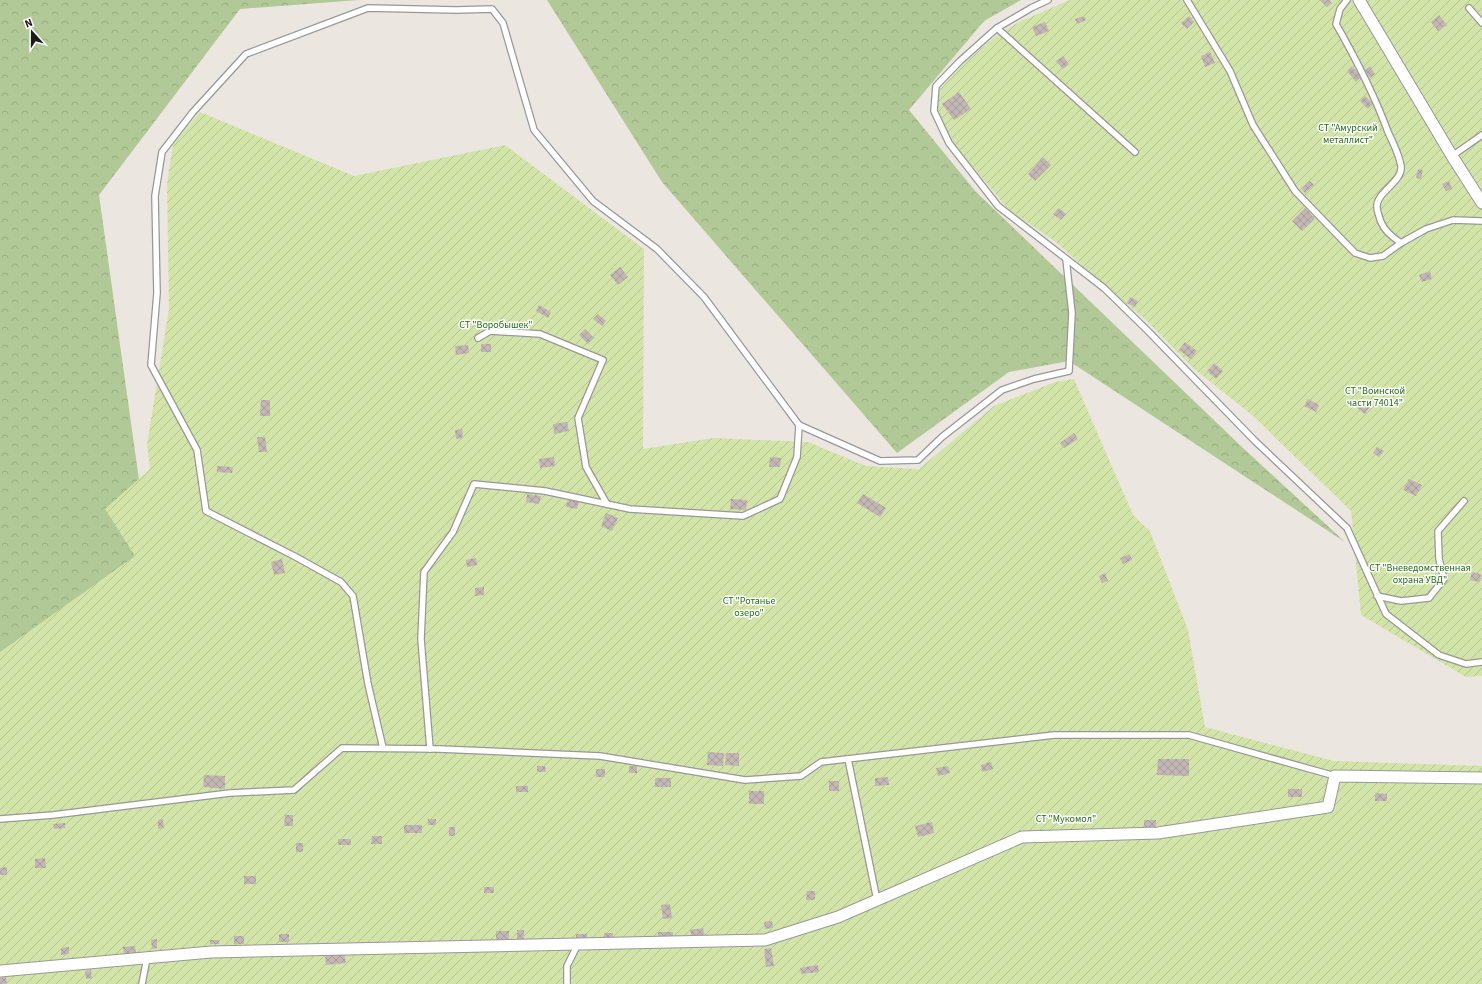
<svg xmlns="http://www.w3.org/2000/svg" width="1482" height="984" font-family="'Source Sans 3',sans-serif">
	<defs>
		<pattern id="forest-crowns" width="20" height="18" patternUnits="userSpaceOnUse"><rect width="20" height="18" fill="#b1c997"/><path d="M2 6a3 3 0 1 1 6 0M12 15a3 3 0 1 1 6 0" fill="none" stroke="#98ac82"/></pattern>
		<pattern id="garden-furrows" width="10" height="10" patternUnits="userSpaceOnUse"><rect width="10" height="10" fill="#d3e4a8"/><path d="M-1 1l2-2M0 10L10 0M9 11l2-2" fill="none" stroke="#b5c390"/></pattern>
		<pattern id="building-cross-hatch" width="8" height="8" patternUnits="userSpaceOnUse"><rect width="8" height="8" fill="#c3b7b5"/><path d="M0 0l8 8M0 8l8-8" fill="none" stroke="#a79d9b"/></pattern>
	</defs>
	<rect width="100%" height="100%" fill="#ece6e1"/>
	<g fill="url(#forest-crowns)">
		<polygon points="0,0 359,0 240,9 99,195 183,793 0,794"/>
		<polygon points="547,0 1021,0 984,21 909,110 976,192 1242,447 1345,542 1069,361 1009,372 897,453 662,182"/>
	</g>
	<g fill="url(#garden-furrows)">
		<polygon points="1070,0 1482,0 1482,676 1466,677 1361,615 1351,511 1252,415 1193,368 1144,318 1108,289 1056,242 1008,209 954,144 943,122 938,109 940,89 963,64 997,35 1021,21"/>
		<polygon points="200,112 354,176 505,145 644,249 643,449 713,438 808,442 866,466 919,469 994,406 1055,382 1074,379 1133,515 1150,531 1188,630 1205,727 1334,761 1482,766 1482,984 0,984 0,652 135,556 105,509 150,469 147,444 169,309 167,184 173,144"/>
	</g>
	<g fill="url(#building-cross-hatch)">
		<polygon points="1320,0 1329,0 1332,3 1327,7"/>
		<polygon points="1439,15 1447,25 1438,31 1431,22"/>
		<polygon points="1084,16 1086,20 1077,24 1075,19"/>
		<polygon points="1189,16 1194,22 1187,29 1181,23"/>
		<polygon points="1045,22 1049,31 1036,36 1032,27"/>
		<polygon points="1210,52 1215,63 1205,67 1201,56"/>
		<polygon points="1063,56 1069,64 1063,69 1056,61"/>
		<polygon points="1352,66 1361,77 1356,82 1347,71"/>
		<polygon points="1370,66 1375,74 1370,78 1365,70"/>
		<polygon points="959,92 971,109 954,120 942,104"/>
		<polygon points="1365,96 1373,104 1368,109 1360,101"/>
		<polygon points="1043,157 1051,165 1035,181 1028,174"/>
		<polygon points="1418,169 1423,170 1421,179 1416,178"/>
		<polygon points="1310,181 1314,185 1305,193 1301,188"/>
		<polygon points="1449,181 1452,189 1446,191 1442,184"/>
		<polygon points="1059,208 1066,214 1061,220 1053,214"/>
		<polygon points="1305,208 1315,219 1302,231 1292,221"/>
		<polygon points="620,267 628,277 618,285 610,275"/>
		<polygon points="1430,271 1432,279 1422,282 1419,275"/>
		<polygon points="1130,297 1138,301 1135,307 1127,303"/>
		<polygon points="539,305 551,312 548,318 536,311"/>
		<polygon points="598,314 606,321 602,326 593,319"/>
		<polygon points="585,329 594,338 588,344 579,335"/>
		<polygon points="1185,342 1197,351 1191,359 1179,350"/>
		<rect x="481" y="344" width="10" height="8"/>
		<polygon points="468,345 469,353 456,355 455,346"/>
		<polygon points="1214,363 1223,371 1216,379 1207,371"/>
		<polygon points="1308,399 1319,405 1316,412 1304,406"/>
		<polygon points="261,400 270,400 270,416 260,416"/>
		<polygon points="1363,400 1371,405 1365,414 1357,408"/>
		<polygon points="567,422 569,431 554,434 553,424"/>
		<polygon points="462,429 463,438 456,439 455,430"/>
		<polygon points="1074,433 1078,439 1064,448 1060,443"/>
		<polygon points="257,437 265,437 267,452 259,452"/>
		<polygon points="1377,447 1384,451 1379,457 1373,453"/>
		<polygon points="554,457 555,466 540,468 539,459"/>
		<polygon points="770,457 781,458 780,467 769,467"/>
		<polygon points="217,466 233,467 232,473 217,472"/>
		<polygon points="1409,479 1422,485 1416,496 1403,490"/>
		<polygon points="527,494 541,496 539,504 526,502"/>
		<polygon points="863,494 886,508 880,517 857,503"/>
		<polygon points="568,499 579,501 577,509 566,507"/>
		<polygon points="731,499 747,500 746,510 730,509"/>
		<polygon points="606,513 618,518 612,531 601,526"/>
		<polygon points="1130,554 1132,560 1123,564 1120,558"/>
		<polygon points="476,558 477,565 467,567 466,560"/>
		<polygon points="282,559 285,573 274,575 271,562"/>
		<polygon points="1472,572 1481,574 1480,582 1470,580"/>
		<polygon points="1105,573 1108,581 1102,583 1099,576"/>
		<polygon points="484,587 484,595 475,596 475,588"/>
		<polygon points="708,752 724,753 723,766 707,765"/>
		<polygon points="726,753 739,753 739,766 725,765"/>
		<polygon points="1158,759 1189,759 1189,776 1157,775"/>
		<polygon points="991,762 993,769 982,772 981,765"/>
		<polygon points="537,766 545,766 546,772 537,772"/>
		<rect x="629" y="766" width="8" height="7"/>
		<polygon points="948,766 950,773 938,776 936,768"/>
		<rect x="596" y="769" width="9" height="8"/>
		<polygon points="204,775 225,776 225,789 203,787"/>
		<polygon points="888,777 889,785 875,786 875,778"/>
		<rect x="655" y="778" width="16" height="9"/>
		<rect x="829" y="781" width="10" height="10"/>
		<rect x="516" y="786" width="12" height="6"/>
		<rect x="1288" y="789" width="14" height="8"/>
		<rect x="749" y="791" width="15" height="13"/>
		<polygon points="1375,793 1387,794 1387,801 1375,801"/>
		<polygon points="285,815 293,815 293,826 284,826"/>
		<polygon points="163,819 164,828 158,829 158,820"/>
		<rect x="428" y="819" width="8" height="6"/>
		<rect x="1144" y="820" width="12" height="8"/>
		<polygon points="932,822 934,833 918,837 915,826"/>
		<polygon points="65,823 65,828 54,829 53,824"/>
		<rect x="404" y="825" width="18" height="8"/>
		<rect x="449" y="827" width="6" height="9"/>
		<polygon points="372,836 382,836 382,844 371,844"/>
		<rect x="338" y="839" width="13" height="6"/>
		<rect x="296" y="843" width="7" height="9"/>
		<polygon points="45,858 46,868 35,868 35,859"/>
		<polygon points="7,867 7,875 0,875 0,868"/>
		<rect x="244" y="876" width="12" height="8"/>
		<rect x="484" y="887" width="10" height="6"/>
		<polygon points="807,891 815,891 815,900 806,900"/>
		<polygon points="670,904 672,918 663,919 661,905"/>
		<polygon points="772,921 773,928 765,929 764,922"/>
		<polygon points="703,928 705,937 692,939 690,930"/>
		<rect x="517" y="930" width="7" height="10"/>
		<rect x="496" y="931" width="13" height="10"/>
		<rect x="658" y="932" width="15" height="8"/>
		<rect x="604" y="933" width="9" height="7"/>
		<rect x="279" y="934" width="10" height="8"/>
		<rect x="576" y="934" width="11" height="5"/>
		<rect x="234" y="936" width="10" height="8"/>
		<polygon points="157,939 157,948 152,949 151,940"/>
		<rect x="210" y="940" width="9" height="4"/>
		<polygon points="135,946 136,953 124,954 123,947"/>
		<polygon points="69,947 69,954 61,955 61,948"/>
		<polygon points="771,948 774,966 766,967 764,949"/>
		<polygon points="344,953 346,963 326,965 325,956"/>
		<polygon points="818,965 819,972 801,974 800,968"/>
		<polygon points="91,970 92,978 86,979 85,971"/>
		<polygon points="6,977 7,984 0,984 0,978"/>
	</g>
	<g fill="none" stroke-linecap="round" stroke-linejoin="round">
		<defs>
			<g id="lane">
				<polyline points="1048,0 1031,8 997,28 1135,152"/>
				<polyline points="1187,0 1230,71 1253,125 1295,191 1355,253 1370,258 1383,256 1401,243 1426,229 1453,220 1482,221"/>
				<path d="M1347 0 1340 9 1336 24C1356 59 1374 94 1388 132 1393 143 1399 154 1401 166 1403 182 1376 192 1377 207 1377 210 1378 213 1379 216 1382 229 1391 236 1401 243"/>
				<polyline points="1469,8 1482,23"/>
				<polyline points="997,28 960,61 936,86 934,111 949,143 998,206 1104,288 1147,330 1255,441 1347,528 1386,614 1439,655 1466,664 1482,662"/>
				<polyline points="1452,156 1482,135"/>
				<polyline points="478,338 490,331 540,334 603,360 578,418 586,467 607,504"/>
				<polyline points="1377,596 1401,601 1429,598 1444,579 1439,559 1438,531 1464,501"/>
				<polyline points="383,748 368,684 353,596 341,582 296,557 206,511 197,450 151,365 157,293 155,196 162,152 193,112 246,54 368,8 456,10 492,9 503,23 534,130 593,201 657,249 704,297 799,425 880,461 918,460 942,437 1002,390 1034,379 1069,371 1072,313 1066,259"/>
				<polyline points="430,749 421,639 424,572 453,532 474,484 545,491 630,509 743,516 780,499 797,457 799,425"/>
				<polyline points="848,759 877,900"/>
				<polyline points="0,819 53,815 230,793 294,790 342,748 439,749 600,756 745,780 801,776 821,762 1054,735 1189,735 1335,776"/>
				<polyline points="142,984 147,958"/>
				<polyline points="567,984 567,966 578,944"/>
			</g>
			<g id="street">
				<polyline points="1359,0 1452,156 1482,203"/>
				<polyline points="0,971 211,952 765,940 838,917 1022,837 1158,833 1328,807 1335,776 1482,778"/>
			</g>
		</defs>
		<use href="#lane" stroke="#989898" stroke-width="8"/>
		<use href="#street" stroke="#989898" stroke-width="13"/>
		<use href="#lane" stroke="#fff" stroke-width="5.5"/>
		<use href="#street" stroke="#fff" stroke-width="11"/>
	</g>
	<g text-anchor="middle" stroke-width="3" stroke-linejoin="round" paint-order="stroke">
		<g font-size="10" fill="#1f7011" stroke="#fff">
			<text x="1348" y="131">СТ "Амурский<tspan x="1348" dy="12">металлист"</tspan></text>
			<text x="496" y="328">СТ "Воробышек"</text>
			<text x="1375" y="394">СТ "Воинской<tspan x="1375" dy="12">части 74014"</tspan></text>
			<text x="1420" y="571">СТ "Вневедомственная<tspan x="1420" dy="12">охрана УВД"</tspan></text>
			<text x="749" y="604">СТ "Ротанье<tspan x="749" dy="12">озеро"</tspan></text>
			<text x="1066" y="822">СТ "Мукомол"</text>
		</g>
	</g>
	<g transform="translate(32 32) rotate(339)" stroke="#ffffff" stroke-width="3" paint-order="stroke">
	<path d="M0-3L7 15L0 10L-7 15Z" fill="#1b1b1b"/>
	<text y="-6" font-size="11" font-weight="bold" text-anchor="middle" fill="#1b1b1b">N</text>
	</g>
</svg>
